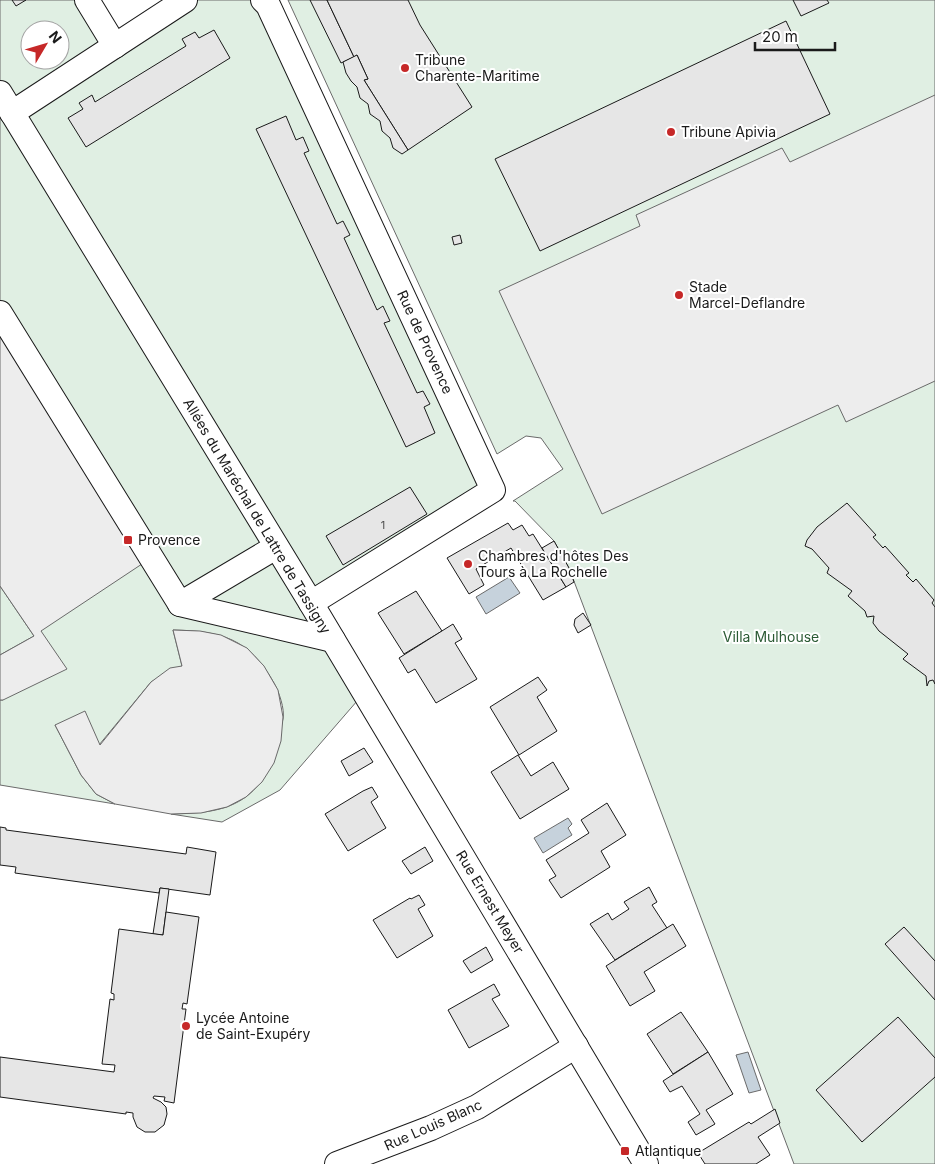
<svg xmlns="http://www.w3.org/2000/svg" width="935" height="1164" font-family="Inter,sans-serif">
	<rect width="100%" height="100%" fill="#fff"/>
	<g fill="#e0efe3" stroke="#6a6a6a" fill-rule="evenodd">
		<path d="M0 0H87L115 45 185 0H263L493 490 311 603 364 693 280 790 222 822 171 814C197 813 225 813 247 796 265 782 267 769 273 748 277 738 281 729 283 719 285 709 279 692 274 683 249 638 221 631 173 630L182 666 151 682 99 745 55 725 81 775 96 794 115 804 0 785V700H3L41 632 0 312ZM30 30H60V60H30Z"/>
		<polygon points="288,0 935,0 935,1164 794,1164 569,568 554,541 515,501 513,501 563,469 541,438 526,436 497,454"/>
		<polygon points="0,586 34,636 0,655"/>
	</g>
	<g fill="#ededed" stroke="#6a6a6a">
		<polygon points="935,95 935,381 846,422 838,405 602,514 499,291 640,226 636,215 782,148 790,162"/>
		<polygon points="0,313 151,558 41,631 67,669 3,700 0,700 0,655 34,636 0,586"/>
		<polygon points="173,630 200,631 221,635 247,648 264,666 278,690 283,717 281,741 274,763 262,782 246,797 227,807 201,813 171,814 115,804 96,794 81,775 55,725 85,711 100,745 151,682 170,668 182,666"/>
	</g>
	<g fill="#c6d2dc" stroke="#6a6a6a">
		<polygon points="509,577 520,593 486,614 476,597"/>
		<polygon points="568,818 572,824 568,828 572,835 543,853 534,838"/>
		<polygon points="748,1052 761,1090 749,1093 736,1055"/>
	</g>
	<g fill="#e6e6e6" stroke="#1a1a1a">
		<polygon points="12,0 26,0 16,6"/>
		<polygon points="310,0 327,0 354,57 341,63"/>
		<polygon points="327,0 408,0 420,25 472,107 408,150 364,80 368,79 357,55 354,57"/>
		<polygon points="793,0 827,0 829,3 801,16"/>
		<polygon points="786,21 830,114 540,251 495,159"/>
		<polygon points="214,30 230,58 86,147 68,118 83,109 79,103 92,95 95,102 186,46 182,39 195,32 199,38"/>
		<polygon points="357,55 368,79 364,80 408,150 402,154 393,148 390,138 382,131 380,121 370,114 368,104 360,98 357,87 351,81 346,73 343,62"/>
		<polygon points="286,116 296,140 303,137 309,151 304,153 337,224 343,221 350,235 344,238 377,310 383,306 390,321 384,323 417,393 423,391 430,404 424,407 435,433 406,447 256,129"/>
		<polygon points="460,235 462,243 454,245 452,237"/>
		<polygon points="410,487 427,514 343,565 326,536"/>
		<polygon points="847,503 876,535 873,537 883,548 885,546 909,573 906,575 913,582 916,579 934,600 932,603 935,607 935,684 933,680 929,681 927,686 926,676 903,659 908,654 879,631 873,623 874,616 867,617 865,611 848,596 852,591 827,573 829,568 812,549 805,546 807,540 817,527"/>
		<polygon points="508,523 513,530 522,525 529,536 533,534 566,587 543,600 511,548 476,569 484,585 469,594 447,558"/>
		<polygon points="554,541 569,568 574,582 566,587 542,548"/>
		<polygon points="416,591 442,631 404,654 378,613"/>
		<polygon points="583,613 591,625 578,633 574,625 575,619"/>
		<polygon points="453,624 462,639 455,643 477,679 436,703 415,669 408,673 399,658"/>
		<polygon points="538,677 547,690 537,697 557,731 519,755 490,707"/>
		<polygon points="364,748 373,762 349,776 341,761"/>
		<polygon points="518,755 531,776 553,762 569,789 520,819 491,772"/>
		<polygon points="372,787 378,797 371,802 386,828 348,851 325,814 363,791"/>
		<polygon points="607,803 626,835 601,851 610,867 561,898 549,880 556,876 546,860 589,833 581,820"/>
		<polygon points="0,827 6,828 6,830 186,854 187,847 216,852 210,895 160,888 159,893 15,873 16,867 0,865"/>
		<polygon points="425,847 433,861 411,874 402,861"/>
		<polygon points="649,887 657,902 652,905 667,928 615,960 590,924 608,913 612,920 629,909 624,902"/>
		<polygon points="160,888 169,889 163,935 153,934"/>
		<polygon points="419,895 425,905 418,909 433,936 397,958 373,920 410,898 411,899"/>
		<polygon points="166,912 199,917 187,1004 183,1003 182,1009 186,1009 174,1103 164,1101 165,1097 154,1096 153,1098 161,1102 166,1107 167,1114 164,1125 155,1132 145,1132 137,1127 133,1117 133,1113 126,1112 126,1114 0,1097 0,1057 114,1072 115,1065 102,1064 110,999 114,1000 114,994 111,993 119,929 163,935"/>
		<polygon points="673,924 686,946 644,972 655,991 630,1006 606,966"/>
		<polygon points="904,927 935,961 935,1000 885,944"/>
		<polygon points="486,947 493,960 471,973 463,961"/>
		<polygon points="494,984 500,995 492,999 509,1026 469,1048 448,1010"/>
		<polygon points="681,1012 708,1052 673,1074 647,1034"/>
		<polygon points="898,1017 935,1058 935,1077 862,1142 816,1090"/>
		<polygon points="708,1052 733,1094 706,1110 715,1124 696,1135 688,1122 700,1114 682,1086 670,1092 663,1081"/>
		<polygon points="775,1109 780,1123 758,1137 770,1155 756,1164 705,1164 698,1153 749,1122 751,1124"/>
	</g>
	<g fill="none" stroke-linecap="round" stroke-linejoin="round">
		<defs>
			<g id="street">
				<polyline points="87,0 115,46"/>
				<polyline points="263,0 268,5 493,490 311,603"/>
				<polyline points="0,93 311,603 646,1164"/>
				<polyline points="12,113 185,0"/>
				<polyline points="0,313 180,604 333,640"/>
				<polyline points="180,604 276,547"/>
				<polyline points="337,1164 431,1128 477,1107 576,1046"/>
			</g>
		</defs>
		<use href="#street" stroke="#1a1a1a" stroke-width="26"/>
		<use href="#street" stroke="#fff" stroke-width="24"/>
	</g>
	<g fill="#c62828" stroke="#fff" stroke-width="2">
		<circle cx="405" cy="68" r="5"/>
		<circle cx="671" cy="132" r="5"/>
		<circle cx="679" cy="295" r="5"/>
		<rect x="123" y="535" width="10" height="10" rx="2.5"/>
		<circle cx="468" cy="564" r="5"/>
		<circle cx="186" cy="1026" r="5"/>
		<rect x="620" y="1146" width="10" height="10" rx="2.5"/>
	</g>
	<g text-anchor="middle" stroke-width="4" stroke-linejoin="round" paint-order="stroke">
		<g font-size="11" fill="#4d4d4d">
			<text x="383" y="529">1</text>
		</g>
		<g font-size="14" fill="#1a1a1a" stroke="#fff" text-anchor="start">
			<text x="415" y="65">Tribune<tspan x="415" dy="16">Charente-Maritime</tspan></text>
			<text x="681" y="137">Tribune Apivia</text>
			<text x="689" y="292">Stade<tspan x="689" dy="16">Marcel-Deflandre</tspan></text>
			<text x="138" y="545">Provence</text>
			<text x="478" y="561">Chambres d'hôtes Des<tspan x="478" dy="16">Tours à La Rochelle</tspan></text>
			<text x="196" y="1023">Lycée Antoine<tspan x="196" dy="16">de Saint-Exupéry</tspan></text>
			<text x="635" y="1156">Atlantique</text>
		</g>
		<g font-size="14" fill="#1a1a1a" stroke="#fff">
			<text transform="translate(425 342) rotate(65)" y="5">Rue de Provence</text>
			<text transform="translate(257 516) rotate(59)" y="5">Allées du Maréchal de Lattre de Tassigny</text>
			<text transform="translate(490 902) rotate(59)" y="5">Rue Ernest Meyer</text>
			<text transform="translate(433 1125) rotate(-24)" y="5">Rue Louis Blanc</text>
		</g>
		<g font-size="14" fill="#2b5a34" stroke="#fff">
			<text x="771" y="642">Villa Mulhouse</text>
		</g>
	</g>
	<g transform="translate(45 45) rotate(52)"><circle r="24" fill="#ffffff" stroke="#a3a3a3"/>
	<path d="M0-4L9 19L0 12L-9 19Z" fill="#c62828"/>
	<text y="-8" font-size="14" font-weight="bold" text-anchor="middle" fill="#1a1a1a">N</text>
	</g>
	<path d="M755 42v8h80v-8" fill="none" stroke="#1a1a1a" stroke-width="2.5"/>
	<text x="762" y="42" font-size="15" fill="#1a1a1a" stroke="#ffffff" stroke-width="4" paint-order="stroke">20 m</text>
</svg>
